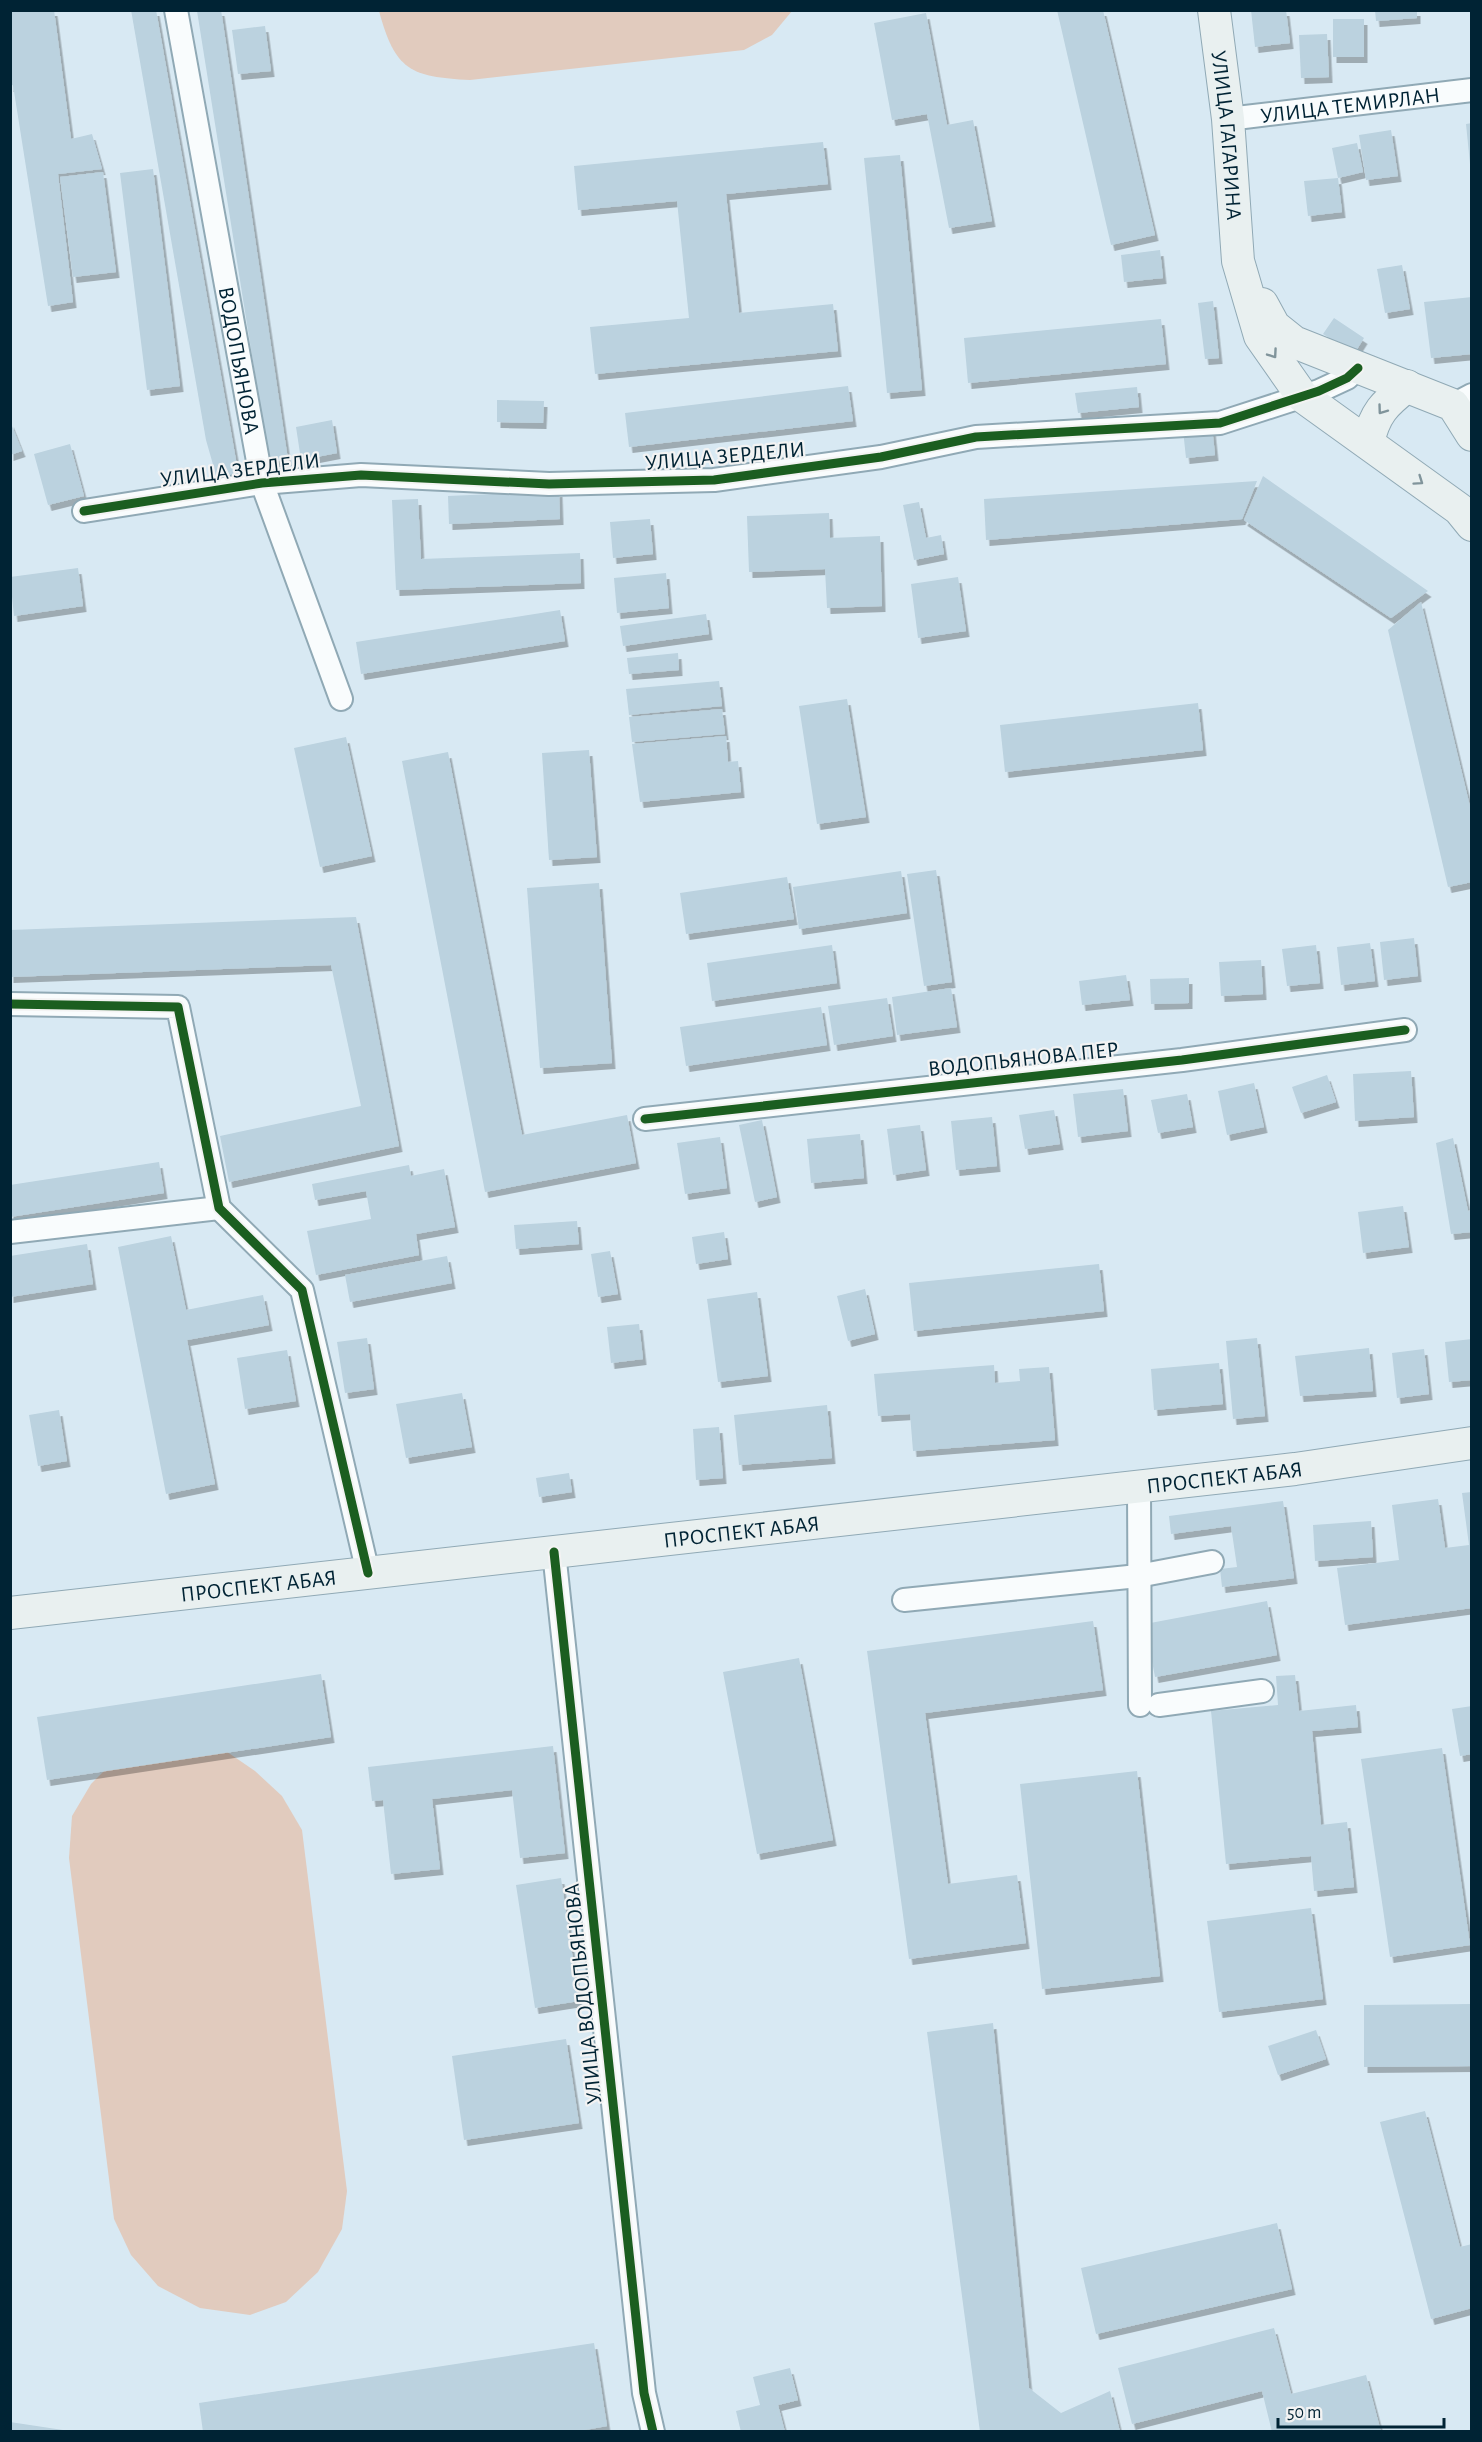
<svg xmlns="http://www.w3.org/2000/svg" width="1482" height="2442" font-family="'Alegreya Sans',sans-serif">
	<defs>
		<filter id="shadow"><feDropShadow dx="3.5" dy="6" stdDeviation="0" flood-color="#0004"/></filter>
	</defs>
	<rect width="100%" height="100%" fill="#d8e9f3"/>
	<g fill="#e1cbbe">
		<path d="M379 11V10L792 11 772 35 744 50 470 80C410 77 395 70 379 11Z"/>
		<polygon points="217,1745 255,1771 282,1796 302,1830 347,2191 342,2229 318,2272 286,2302 250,2315 200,2308 158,2286 131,2255 114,2219 69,1858 72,1816 91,1784 120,1755"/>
	</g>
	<g fill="#bbd2df" filter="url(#shadow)">
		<polygon points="10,10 54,10 71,139 92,134 102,169 58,174 73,302 48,306 13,85 10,86"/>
		<polygon points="131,10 156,10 239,477 218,482 206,440"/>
		<polygon points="221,10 288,460 269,462 197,11"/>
		<polygon points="1057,10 1103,10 1155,235 1111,245"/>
		<polygon points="1251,10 1286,10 1290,43 1255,47"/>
		<polygon points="1375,10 1417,10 1417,18 1376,21"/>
		<polygon points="926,13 947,125 973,120 992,221 949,228 927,114 892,120 874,23"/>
		<rect x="1333" y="19" width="31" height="38"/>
		<polygon points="265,26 271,71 238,74 232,30"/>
		<polygon points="1327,34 1329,77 1301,78 1299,35"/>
		<polygon points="1472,123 1472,164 1470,164 1466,124"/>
		<polygon points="1391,130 1398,176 1366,180 1359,135"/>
		<polygon points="823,142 828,184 726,194 739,313 833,304 838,351 595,374 590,327 689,318 677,201 578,210 574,166"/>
		<polygon points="1357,143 1363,172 1338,178 1332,148"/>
		<polygon points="900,155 922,390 887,393 864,158"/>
		<polygon points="153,169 180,386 147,390 120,173"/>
		<polygon points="103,172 116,272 73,277 60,177"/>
		<polygon points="1338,178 1342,212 1308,216 1304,181"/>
		<polygon points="1160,250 1163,278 1124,282 1121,255"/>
		<polygon points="1402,265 1410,309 1385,313 1377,269"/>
		<polygon points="1472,297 1472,354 1431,358 1424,302"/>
		<polygon points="1213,301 1219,358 1205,359 1198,303"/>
		<polygon points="1334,318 1364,338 1354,354 1323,334"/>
		<polygon points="1161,319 1166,364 968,383 964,338"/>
		<polygon points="848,386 853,421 629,447 625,413"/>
		<polygon points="1137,387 1139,407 1078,413 1075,393"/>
		<polygon points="497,400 544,401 543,423 497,422"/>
		<polygon points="332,420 337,453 301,460 296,427"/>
		<polygon points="10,421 22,451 10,455"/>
		<polygon points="1212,427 1215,455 1186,458 1183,430"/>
		<polygon points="70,444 84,496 48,505 34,454"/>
		<polygon points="1263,476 1428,591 1391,618 1244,520"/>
		<polygon points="1257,481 1242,519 986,540 984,499"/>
		<polygon points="559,491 560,519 449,524 448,496"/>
		<polygon points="418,499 421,559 580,553 581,583 396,590 392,500"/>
		<polygon points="919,502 926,538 941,535 944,554 914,560 903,505"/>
		<polygon points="829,513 830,538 880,536 882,606 827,608 825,569 749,572 747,516"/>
		<polygon points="650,519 653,554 613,558 610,522"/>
		<polygon points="78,568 83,606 14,616 10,577"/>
		<polygon points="666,573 669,608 617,613 614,578"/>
		<polygon points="958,577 966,631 918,638 911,584"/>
		<polygon points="1421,602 1472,815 1472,882 1448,887 1388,630"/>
		<polygon points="560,610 565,641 361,674 356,642"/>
		<polygon points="706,614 709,634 623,646 620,626"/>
		<polygon points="678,653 679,670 629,674 627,658"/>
		<polygon points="719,681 722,706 629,715 626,689"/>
		<polygon points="847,699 866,817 817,824 799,706"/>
		<polygon points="1198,703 1203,750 1005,772 1000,725"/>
		<polygon points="722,709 725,734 632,742 629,717"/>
		<polygon points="726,736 728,762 738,761 741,792 640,802 632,744"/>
		<polygon points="346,737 372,856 320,867 294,748"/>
		<polygon points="589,750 597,857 549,860 542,753"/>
		<polygon points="448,752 522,1135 627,1115 636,1163 485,1192 402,761"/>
		<polygon points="936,870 952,982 924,986 907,874"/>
		<polygon points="901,871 907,913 799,929 793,887"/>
		<polygon points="787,877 794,919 686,934 680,893"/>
		<polygon points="599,883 612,1063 540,1068 527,888"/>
		<polygon points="356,917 399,1146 229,1182 220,1136 361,1106 331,965 10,977 10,930"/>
		<polygon points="1414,938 1418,976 1384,980 1380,942"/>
		<polygon points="1370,943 1375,981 1341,985 1337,947"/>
		<polygon points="832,945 837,983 712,1001 707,963"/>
		<polygon points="1316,945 1320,983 1287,986 1282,949"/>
		<polygon points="1261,960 1263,994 1221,996 1219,962"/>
		<polygon points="1126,975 1130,1000 1082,1005 1079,981"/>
		<polygon points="1189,978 1189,1003 1151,1004 1150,979"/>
		<polygon points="951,988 957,1027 897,1035 892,997"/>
		<polygon points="887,998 893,1036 834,1045 828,1006"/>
		<polygon points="821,1007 827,1045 686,1066 680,1027"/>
		<polygon points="1411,1071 1414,1117 1355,1121 1353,1074"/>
		<polygon points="1327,1075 1336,1102 1301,1113 1292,1087"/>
		<polygon points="1254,1083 1264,1127 1227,1135 1218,1091"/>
		<polygon points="1123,1089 1128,1131 1078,1137 1073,1094"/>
		<polygon points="1187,1094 1193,1127 1158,1133 1151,1100"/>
		<polygon points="1054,1110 1060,1144 1025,1149 1019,1115"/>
		<polygon points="992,1117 997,1166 956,1170 951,1121"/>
		<polygon points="762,1120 777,1197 755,1202 739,1125"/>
		<polygon points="920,1125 926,1170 893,1175 887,1129"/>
		<polygon points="860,1134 864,1178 811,1183 807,1139"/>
		<polygon points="720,1137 727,1188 685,1194 677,1143"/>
		<polygon points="1453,1138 1468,1211 1472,1210 1472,1232 1451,1234 1436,1143"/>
		<polygon points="159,1162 164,1193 10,1217 10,1185"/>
		<polygon points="409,1165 411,1176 444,1169 455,1227 416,1234 419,1255 316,1275 307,1231 371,1219 366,1191 315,1200 312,1184"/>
		<polygon points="1403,1206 1409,1247 1363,1253 1358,1212"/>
		<polygon points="577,1221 579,1244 516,1249 514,1225"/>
		<polygon points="724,1232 728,1259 696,1264 692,1237"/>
		<polygon points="171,1236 186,1310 263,1295 269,1325 187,1340 215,1484 166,1494 118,1247"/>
		<polygon points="87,1244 93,1284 10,1297 10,1256"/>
		<polygon points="610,1251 618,1294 598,1297 591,1254"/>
		<polygon points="447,1256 452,1283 350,1302 345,1275"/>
		<polygon points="1099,1264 1104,1311 914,1331 909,1283"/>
		<polygon points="865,1289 875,1334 848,1341 837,1296"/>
		<polygon points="757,1292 768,1376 718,1382 707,1299"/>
		<polygon points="639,1324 643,1359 611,1363 607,1327"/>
		<polygon points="367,1338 374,1389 345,1393 337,1342"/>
		<polygon points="1257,1338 1265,1416 1233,1419 1226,1341"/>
		<polygon points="1472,1339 1472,1380 1449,1382 1445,1342"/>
		<polygon points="1369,1348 1373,1391 1300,1396 1295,1356"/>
		<polygon points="1424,1349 1429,1394 1397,1398 1392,1353"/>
		<polygon points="287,1350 296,1401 245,1409 237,1358"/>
		<polygon points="1219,1363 1223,1404 1154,1410 1151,1369"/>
		<polygon points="994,1365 995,1383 1020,1381 1019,1369 1049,1367 1055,1440 913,1451 910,1414 878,1416 874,1374"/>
		<polygon points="462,1393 472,1447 406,1458 396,1404"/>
		<polygon points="827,1405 832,1458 739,1465 734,1415"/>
		<polygon points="59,1410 67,1461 38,1466 29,1415"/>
		<polygon points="719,1427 723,1478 696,1480 693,1429"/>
		<polygon points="569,1473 572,1492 539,1497 536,1478"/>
		<polygon points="1472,1492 1472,1608 1345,1625 1337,1568 1399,1560 1392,1505 1438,1499 1445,1548 1469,1545 1462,1493"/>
		<polygon points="1283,1501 1294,1578 1222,1587 1220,1569 1237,1567 1231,1526 1171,1534 1169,1516"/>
		<polygon points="1371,1521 1373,1557 1315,1561 1313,1525"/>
		<polygon points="1267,1601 1277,1655 1155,1677 1145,1624"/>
		<polygon points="1093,1621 1103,1690 925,1713 948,1884 1017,1875 1026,1943 909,1959 867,1651"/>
		<polygon points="799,1658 833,1840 757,1854 723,1672"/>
		<polygon points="321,1674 331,1737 47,1780 37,1717"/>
		<polygon points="1295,1675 1299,1711 1356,1705 1358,1727 1312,1731 1321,1825 1347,1822 1354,1887 1314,1891 1311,1856 1226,1864 1211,1711 1278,1705 1276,1676"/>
		<polygon points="1472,1706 1472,1754 1460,1756 1452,1709"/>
		<polygon points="553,1746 565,1853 520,1858 512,1790 432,1799 440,1869 391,1874 383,1800 372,1801 368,1767"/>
		<polygon points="1442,1748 1470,1945 1390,1957 1361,1759"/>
		<polygon points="1137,1771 1160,1976 1042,1989 1020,1784"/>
		<polygon points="561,1878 579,2001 535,2008 516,1885"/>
		<polygon points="1311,1908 1323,1999 1219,2012 1207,1921"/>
		<polygon points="1472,2004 1472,2066 1364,2067 1364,2005"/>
		<polygon points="993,2023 1029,2388 1061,2413 1110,2391 1120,2432 980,2432 927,2032"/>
		<polygon points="1316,2030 1326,2059 1278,2075 1268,2046"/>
		<polygon points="566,2039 579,2123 464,2140 452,2056"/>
		<polygon points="1425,2111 1460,2247 1472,2244 1472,2308 1431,2319 1380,2122"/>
		<polygon points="1277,2223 1292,2289 1096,2334 1081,2268"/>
		<polygon points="1274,2328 1291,2394 1366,2375 1381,2432 1272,2432 1262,2391 1132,2424 1118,2368"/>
		<polygon points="594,2343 607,2426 574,2432 203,2432 199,2403"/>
		<polygon points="790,2368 798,2400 778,2405 785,2432 741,2432 736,2411 760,2405 753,2377"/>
		<polygon points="10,2422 63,2430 63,2432 10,2432"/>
	</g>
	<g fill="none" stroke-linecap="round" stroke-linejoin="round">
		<defs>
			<g id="street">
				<path id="s1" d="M176 10 262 483 341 699"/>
				<path id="s2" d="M1228 119 1472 90"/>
				<polyline points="1453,405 1472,395"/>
				<polyline points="84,511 262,483 361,475 549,484 714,480 881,457 976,437 1220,423 1319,391 1347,378 1358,368"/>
				<polyline points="10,1004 178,1007 219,1208 302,1290 368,1573"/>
				<polyline points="645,1119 1182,1060 1405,1030"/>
				<polyline points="10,1232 219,1208"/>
				<polyline points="1139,1487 1140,1705"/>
				<polyline points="554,1552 644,2393 653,2432"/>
				<polyline points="904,1600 1138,1576 1212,1562"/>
				<polyline points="1159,1705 1262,1691"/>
			</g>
			<g id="secondary">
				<path id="s3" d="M1214 10 1228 119 1238 261 1260 336 1302 396 1459 509 1472 525"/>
				<polyline points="1262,304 1274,326 1294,342 1453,405 1472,435"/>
				<path d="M1368 442C1375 413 1384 404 1407 386"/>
				<path id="s4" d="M10 1613 1295 1469 1472 1443"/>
			</g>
		</defs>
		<use href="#street" stroke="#90a9b5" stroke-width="26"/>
		<use href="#secondary" stroke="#90a9b5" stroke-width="34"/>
		<use href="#street" stroke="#f9fcfd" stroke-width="22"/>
		<use href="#secondary" stroke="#e9f0f0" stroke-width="32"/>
		<defs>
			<g id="cycleway">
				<polyline points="84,511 262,483 361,475 549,484 714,480 881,457 976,437 1220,423 1319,391 1347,378 1358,368"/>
				<polyline points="10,1004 178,1007 219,1208 302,1290 368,1573"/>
				<polyline points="645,1119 1182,1060 1405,1030"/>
				<polyline points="554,1552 644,2393 653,2432"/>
			</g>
		</defs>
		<use href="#cycleway" stroke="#f3f3f3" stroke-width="13"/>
		<use href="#cycleway" stroke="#1b5e20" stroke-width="9"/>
	</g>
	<defs><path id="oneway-chevron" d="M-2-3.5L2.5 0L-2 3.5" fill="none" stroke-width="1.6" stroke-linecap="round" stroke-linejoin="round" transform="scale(1.5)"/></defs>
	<g stroke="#80949b">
		<use href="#oneway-chevron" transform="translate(1273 354) rotate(55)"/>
		<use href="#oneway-chevron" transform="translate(1382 410) rotate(126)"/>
		<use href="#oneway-chevron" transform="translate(1419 481) rotate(35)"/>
	</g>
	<g text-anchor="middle" stroke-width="4.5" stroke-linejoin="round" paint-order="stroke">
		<g font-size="22" fill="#002334" stroke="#f3f3f3">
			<text dy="8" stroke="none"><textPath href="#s2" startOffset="123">УЛИЦА ТЕМИРЛАН</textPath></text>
			<text dy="8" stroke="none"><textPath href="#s3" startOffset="126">УЛИЦА ГАГАРИНА</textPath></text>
			<text dy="8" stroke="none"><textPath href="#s1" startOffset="356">ВОДОПЬЯНОВА</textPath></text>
			<text transform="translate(725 455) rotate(-5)" y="8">УЛИЦА ЗЕРДЕЛИ</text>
			<text transform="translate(240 469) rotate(-7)" y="8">УЛИЦА ЗЕРДЕЛИ</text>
			<text transform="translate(1023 1058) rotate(-6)" y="8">ВОДОПЬЯНОВА ПЕР</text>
			<text dy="8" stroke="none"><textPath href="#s4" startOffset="1222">ПРОСПЕКТ АБАЯ</textPath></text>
			<text dy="8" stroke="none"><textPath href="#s4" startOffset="736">ПРОСПЕКТ АБАЯ</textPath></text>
			<text dy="8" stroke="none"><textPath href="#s4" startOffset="250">ПРОСПЕКТ АБАЯ</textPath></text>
			<text transform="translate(582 1994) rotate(-96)" y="8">УЛИЦА ВОДОПЬЯНОВА</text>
		</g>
	</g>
	<rect width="1482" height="2442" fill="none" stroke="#002334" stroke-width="24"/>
	<path d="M1278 2418v9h166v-9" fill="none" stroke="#002334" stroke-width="3"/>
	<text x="1287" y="2418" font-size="18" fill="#002334" stroke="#f3f3f3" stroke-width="4.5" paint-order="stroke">50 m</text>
</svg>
